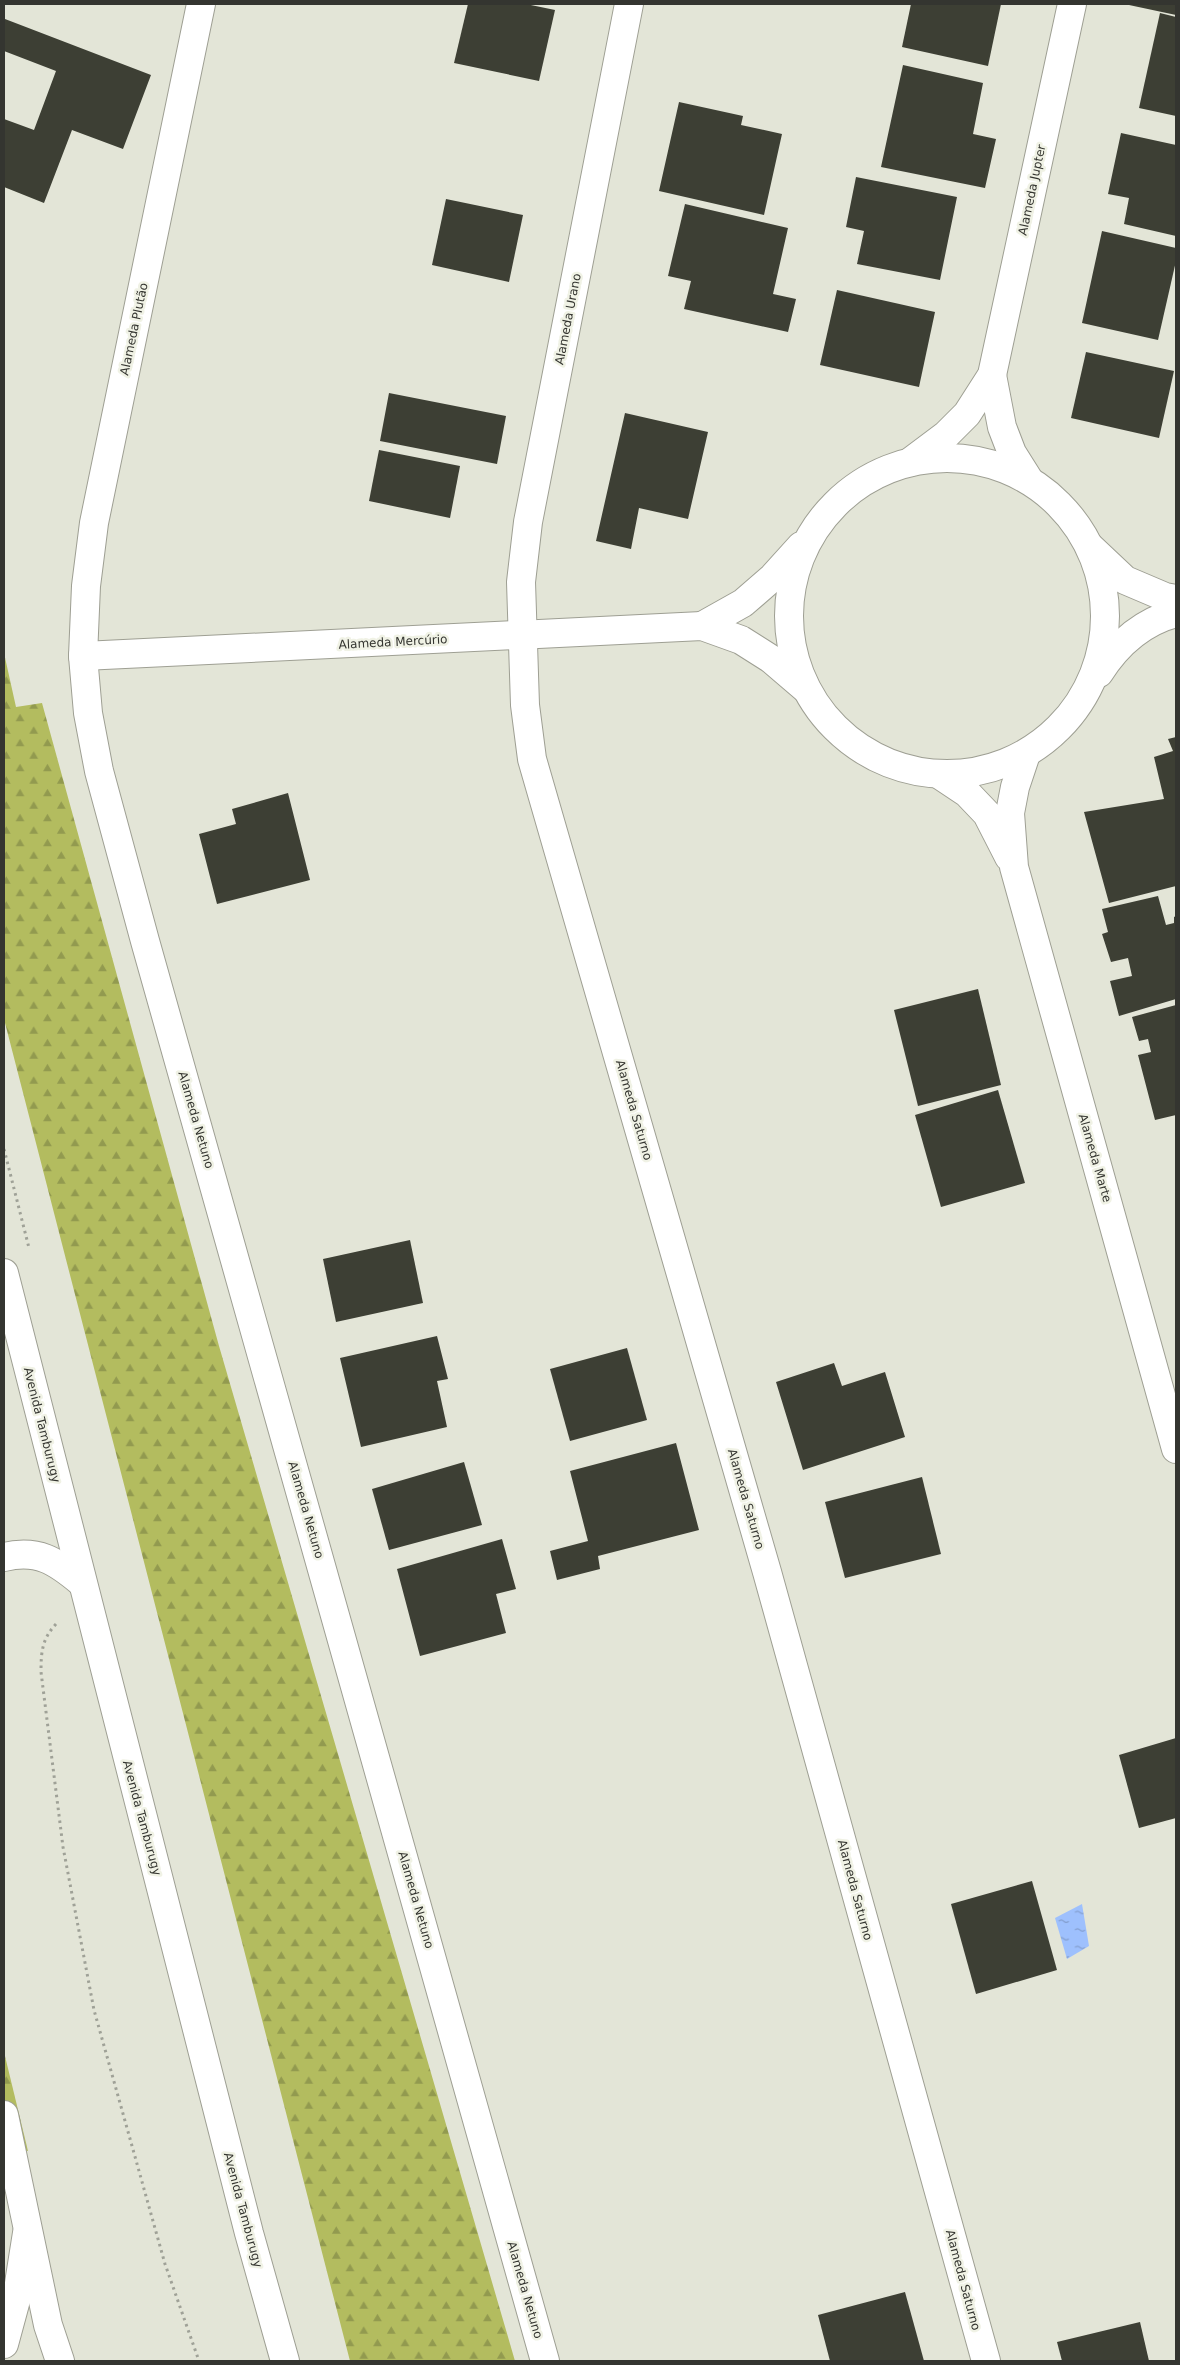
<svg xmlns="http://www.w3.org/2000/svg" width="1180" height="2365" font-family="'DejaVu Sans',sans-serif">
	<defs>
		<pattern id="forest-firs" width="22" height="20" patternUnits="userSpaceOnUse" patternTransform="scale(1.25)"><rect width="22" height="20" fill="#b3bc5f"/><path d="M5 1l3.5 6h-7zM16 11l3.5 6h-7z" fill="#929a4f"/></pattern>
		<pattern id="water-ripples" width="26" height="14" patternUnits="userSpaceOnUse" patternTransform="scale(1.25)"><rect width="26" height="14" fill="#9ec0fd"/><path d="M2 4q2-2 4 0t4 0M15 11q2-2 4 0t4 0" fill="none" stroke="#829dcd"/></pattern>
	</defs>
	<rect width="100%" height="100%" fill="#e3e5d7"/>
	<g fill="url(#forest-firs)">
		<polygon points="4,653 16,707 42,703 219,1346 515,2361 350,2361 4,1019"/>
		<polygon points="4,2052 28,2151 4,2148"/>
	</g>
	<polygon fill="url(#water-ripples)" points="1082,1904 1089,1946 1067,1959 1055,1918"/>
	<g fill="#3d3f34">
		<polygon points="468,4 526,4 555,10 539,81 454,63"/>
		<polygon points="911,4 1001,4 988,66 902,47"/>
		<polygon points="1129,4 1176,4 1176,15 1129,5"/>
		<polygon points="1160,13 1176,17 1176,116 1139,108"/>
		<polygon points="5,19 151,75 123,149 72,130 44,203 4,187 4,119 34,130 56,71 4,51"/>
		<polygon points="903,65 983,83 973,134 996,139 985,188 881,167"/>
		<polygon points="679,102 743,116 741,125 782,134 764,215 659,191"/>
		<polygon points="1121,133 1176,145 1176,236 1124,224 1129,198 1108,194"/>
		<polygon points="856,177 957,197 940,280 857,264 864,231 846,227"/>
		<polygon points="446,199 523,215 509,282 432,265"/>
		<polygon points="685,204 788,228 773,294 796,299 788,332 684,309 691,281 668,276"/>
		<polygon points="1102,231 1176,248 1176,261 1158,340 1082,323"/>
		<polygon points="837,290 935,312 919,387 820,365"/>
		<polygon points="1086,352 1174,371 1159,438 1071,418"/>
		<polygon points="389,393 506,416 497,464 380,441"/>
		<polygon points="625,413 708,432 688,519 639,508 631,549 596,541"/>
		<polygon points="379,450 460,466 450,518 369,501"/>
		<polygon points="1176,737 1176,886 1109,903 1084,812 1164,799 1154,757 1173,751 1168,739"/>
		<polygon points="288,793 310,880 217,904 199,834 236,824 232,809"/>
		<polygon points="1158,896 1166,925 1174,923 1174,917 1176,916 1176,999 1119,1016 1110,981 1132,976 1128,958 1111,962 1102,934 1108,932 1102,909"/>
		<polygon points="978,989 1001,1085 918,1106 894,1010"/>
		<polygon points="1176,1005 1176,1115 1155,1120 1138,1055 1151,1052 1148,1039 1139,1041 1132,1017"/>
		<polygon points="998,1090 1025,1183 941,1207 915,1115"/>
		<polygon points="410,1240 423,1303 336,1322 323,1259"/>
		<polygon points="437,1336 448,1379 437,1381 447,1427 361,1447 340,1358"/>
		<polygon points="627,1348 647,1420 570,1441 550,1369"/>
		<polygon points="834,1363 842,1386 885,1372 905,1437 803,1470 776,1382"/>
		<polygon points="676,1443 699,1530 598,1556 600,1569 557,1580 550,1551 588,1541 570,1471"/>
		<polygon points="464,1462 482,1525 389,1550 372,1489"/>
		<polygon points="922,1477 941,1554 845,1578 825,1502"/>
		<polygon points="502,1539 516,1589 496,1594 506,1633 420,1656 397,1569"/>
		<polygon points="1176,1738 1176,1818 1139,1828 1119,1755"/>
		<polygon points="1032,1881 1057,1970 976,1994 951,1904"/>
		<polygon points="905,2292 924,2361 830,2361 818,2315"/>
		<polygon points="1140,2322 1149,2361 1062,2361 1057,2342"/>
	</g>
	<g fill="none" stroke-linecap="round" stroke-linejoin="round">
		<defs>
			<g id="minor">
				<polyline points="201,4 94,523 86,586 83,656 88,713 99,771 145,941 545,2361"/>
				<polyline points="629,4 528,522 521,582 525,705 532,759 767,1572 986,2361"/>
				<polyline points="992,375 1002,427 1012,453 1029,480"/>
				<circle cx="947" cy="616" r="158"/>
				<polyline points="910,462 946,435 967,414 992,375 1072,4"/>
				<polyline points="1090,547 1125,580 1165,597 1176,599"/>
				<polyline points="702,626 743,603 773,577 801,546"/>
				<polyline points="83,656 702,626 741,640 771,659 805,688"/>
				<path d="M1099 673C1118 643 1142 622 1176 613"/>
				<polyline points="1026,754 1015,787 1010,813 1014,867 1176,1449"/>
				<polyline points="940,775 967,793 987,814 1009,857"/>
				<polyline points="4,2344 17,2296 27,2233"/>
			</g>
			<g id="secondary">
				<polyline points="4,1273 249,2233 285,2361"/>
				<path d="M4 1557C38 1549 56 1561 81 1582"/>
				<polyline points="4,2115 48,2325 60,2361"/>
			</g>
		</defs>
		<use href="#minor" stroke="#9e9f93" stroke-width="30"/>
		<use href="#secondary" stroke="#9e9f93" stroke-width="30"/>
		<g stroke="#9fa197" stroke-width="3" stroke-dasharray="2.5 4" stroke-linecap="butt">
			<polyline points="4,1149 29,1248"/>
			<path d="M56 1624C42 1639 41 1652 41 1672L63 1847 94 2010 165 2264 199 2361"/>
		</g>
		<use href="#minor" stroke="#fff" stroke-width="28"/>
		<use href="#secondary" stroke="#fff" stroke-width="28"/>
	</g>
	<g text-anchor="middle" stroke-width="5" stroke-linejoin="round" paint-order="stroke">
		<g font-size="12" fill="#343530" stroke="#f0f2e5">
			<text transform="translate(1032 190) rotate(-78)" y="4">Alameda Jupter</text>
			<text transform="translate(568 319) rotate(-79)" y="4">Alameda Urano</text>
			<text transform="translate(134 329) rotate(-78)" y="4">Alameda Plutão</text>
			<text transform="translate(393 642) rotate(-3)" y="4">Alameda Mercúrio</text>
			<text transform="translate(634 1110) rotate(74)" y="4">Alameda Saturno</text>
			<text transform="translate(196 1120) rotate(74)" y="4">Alameda Netuno</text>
			<text transform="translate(1095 1158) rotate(74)" y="4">Alameda Marte</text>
			<text transform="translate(42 1425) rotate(76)" y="4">Avenida Tamburugy</text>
			<text transform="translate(746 1499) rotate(74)" y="4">Alameda Saturno</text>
			<text transform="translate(306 1510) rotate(74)" y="4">Alameda Netuno</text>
			<text transform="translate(142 1818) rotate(75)" y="4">Avenida Tamburugy</text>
			<text transform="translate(855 1890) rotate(75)" y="4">Alameda Saturno</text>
			<text transform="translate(416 1900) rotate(74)" y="4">Alameda Netuno</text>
			<text transform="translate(243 2210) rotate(75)" y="4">Avenida Tamburugy</text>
			<text transform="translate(963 2280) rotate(75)" y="4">Alameda Saturno</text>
			<text transform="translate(525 2290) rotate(74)" y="4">Alameda Netuno</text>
		</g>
	</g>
	<rect width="1180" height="2365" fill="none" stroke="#343530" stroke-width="10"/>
</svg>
